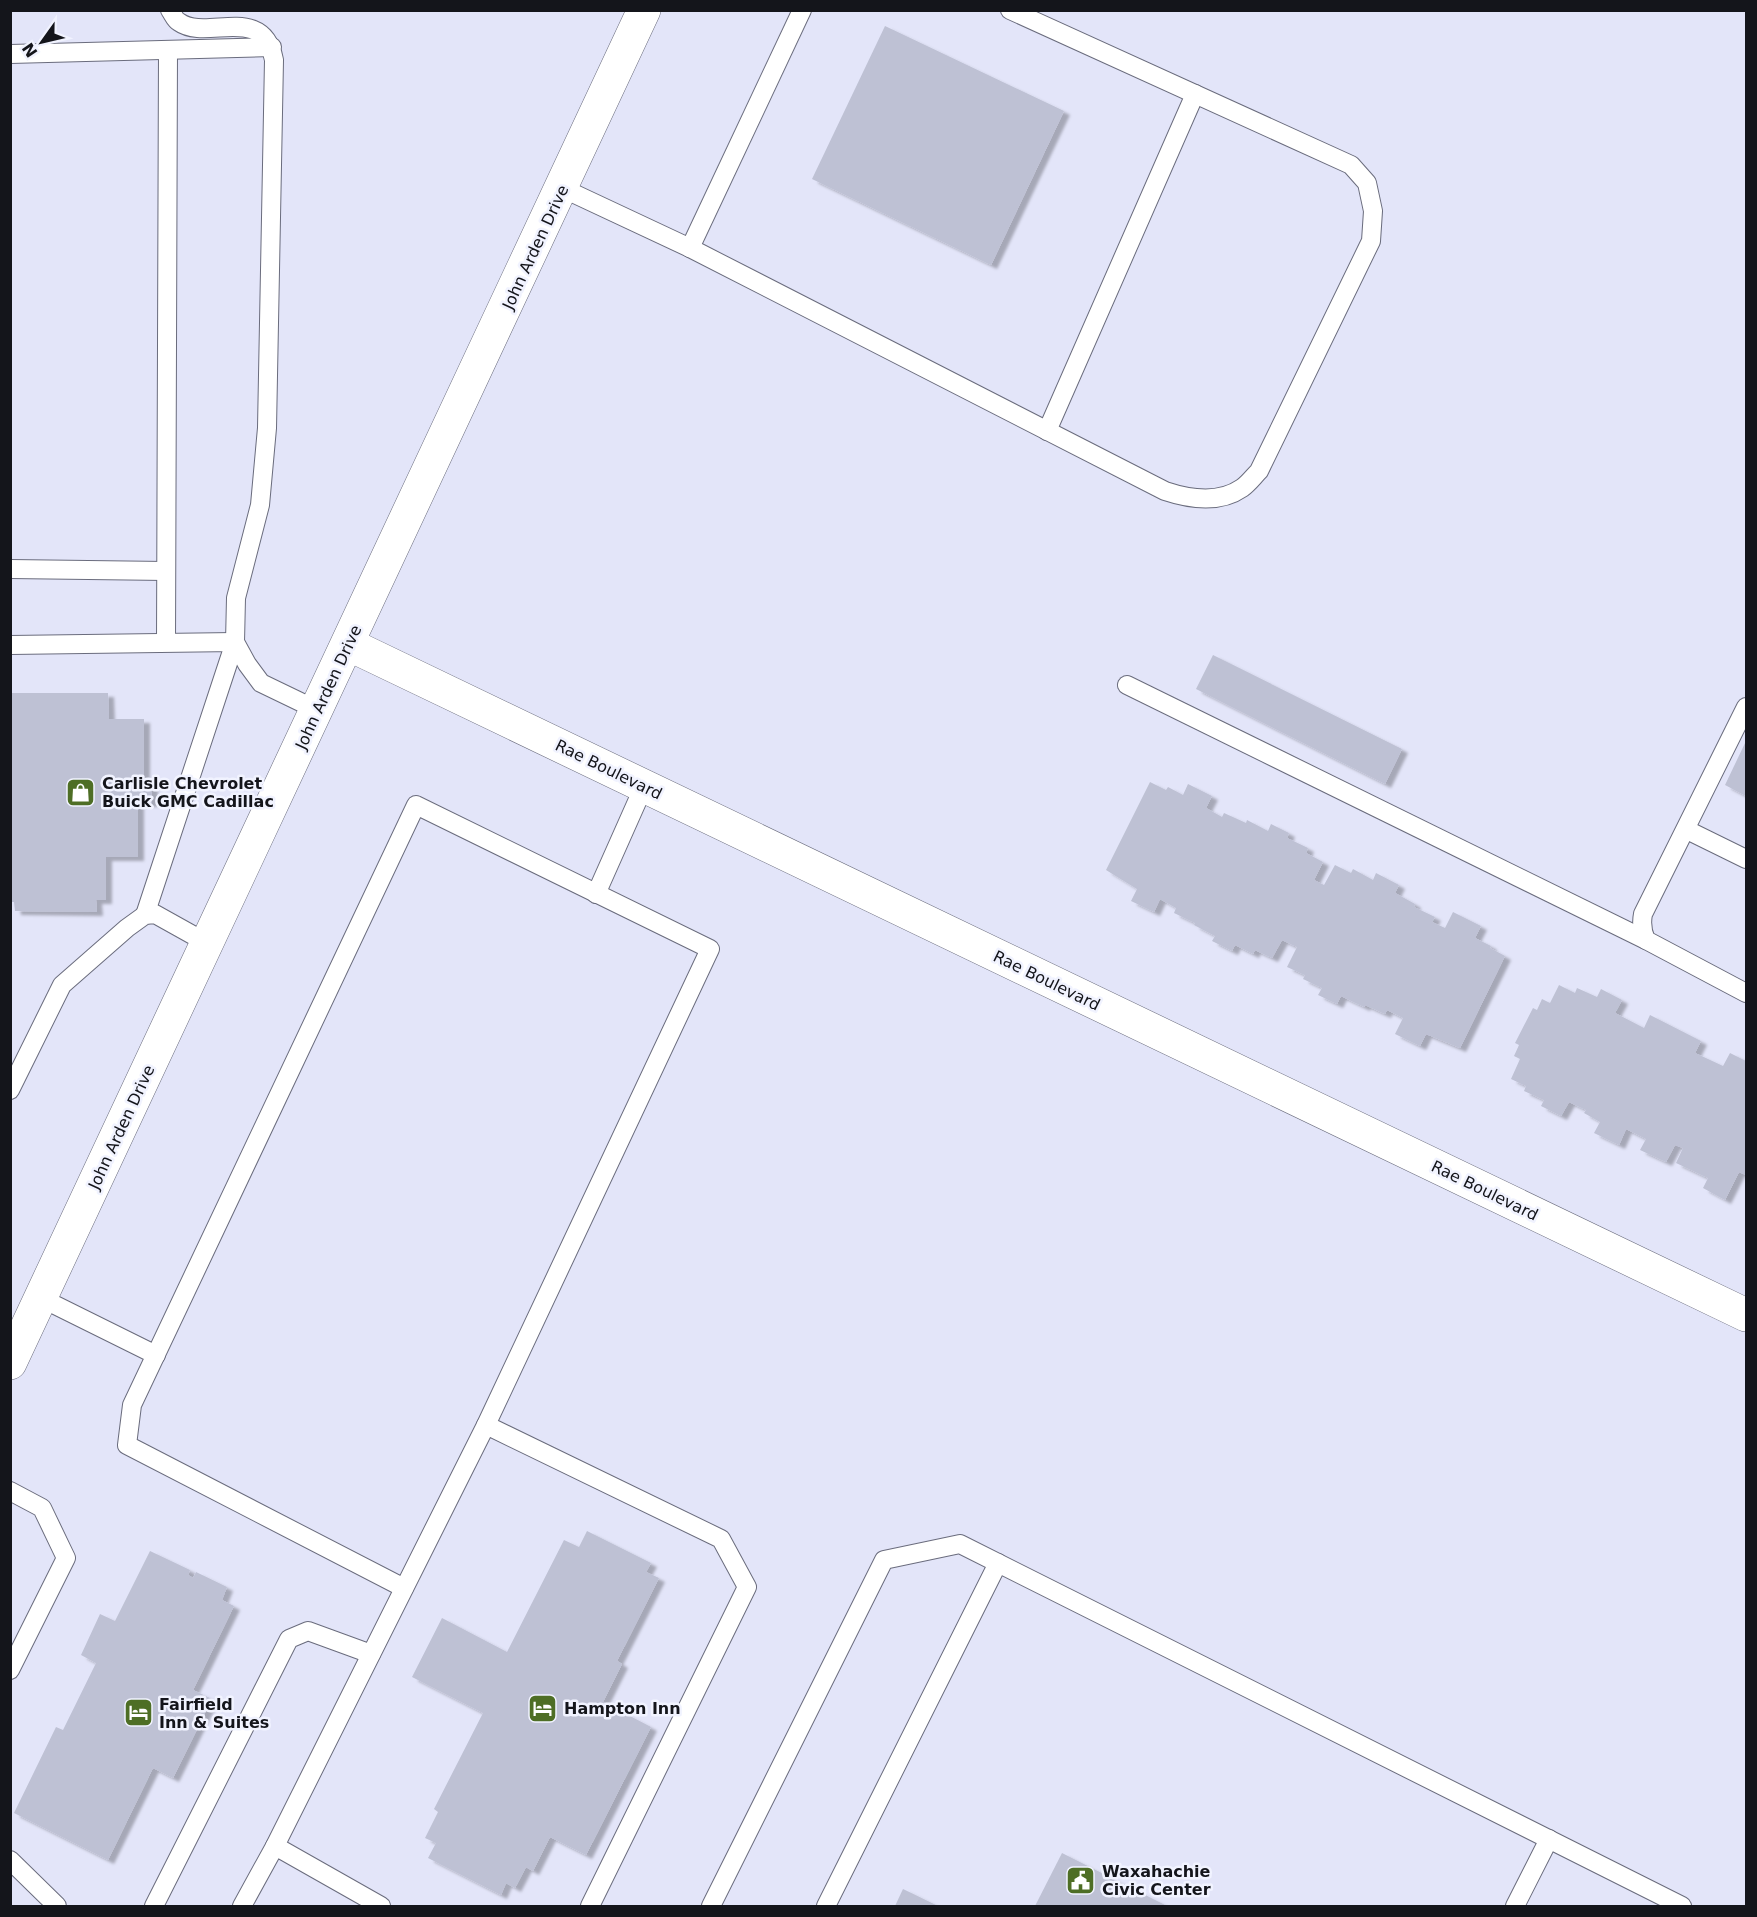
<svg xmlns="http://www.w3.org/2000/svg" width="1757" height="1917" font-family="'DejaVu Sans',sans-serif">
	<defs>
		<filter id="shadow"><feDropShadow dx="6" dy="4" stdDeviation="1.5" flood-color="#0004"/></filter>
	</defs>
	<rect width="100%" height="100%" fill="#e3e5f9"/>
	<g fill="#bec1d4" filter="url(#shadow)">
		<polygon points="885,26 1064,111 991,265 812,179"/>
		<polygon points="1213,655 1402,749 1385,784 1196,689"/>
		<polygon points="10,693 108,693 109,719 144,719 144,781 152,781 152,803 138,803 138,857 106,857 106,900 96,900 97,912 15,911 14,902 10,902"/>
		<polygon points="1746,741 1746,796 1725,785"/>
		<polygon points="1150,782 1166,790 1168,787 1183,795 1188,784 1212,796 1206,808 1222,817 1224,813 1246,823 1247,820 1268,831 1271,824 1289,833 1287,838 1308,848 1306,853 1323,862 1314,880 1324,885 1335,865 1351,873 1353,869 1373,880 1376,873 1399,885 1395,893 1415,904 1414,907 1435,917 1432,922 1445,928 1453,912 1481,926 1475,938 1491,946 1490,948 1505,956 1460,1048 1426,1034 1420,1046 1395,1034 1403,1018 1387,1010 1385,1014 1365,1005 1364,1007 1341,996 1337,1004 1318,995 1322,988 1303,979 1305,975 1287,967 1297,947 1282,940 1272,958 1255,950 1253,954 1235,945 1232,951 1212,941 1215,936 1194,925 1195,923 1174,913 1176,908 1160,899 1154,912 1131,901 1137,889 1106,870"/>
		<polygon points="1559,985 1575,993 1577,988 1597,997 1601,989 1622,1000 1615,1013 1644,1028 1650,1015 1701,1041 1695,1053 1723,1066 1730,1053 1746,1061 1746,1175 1739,1172 1725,1200 1703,1188 1708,1178 1676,1163 1683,1148 1675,1145 1666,1162 1640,1150 1646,1139 1626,1129 1619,1145 1594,1133 1600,1122 1584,1113 1586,1110 1569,1102 1561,1116 1541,1106 1544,1100 1524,1091 1526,1086 1511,1079 1520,1059 1514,1056 1519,1045 1515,1043 1533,1008 1537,1010 1542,999 1550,1003"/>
		<polygon points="587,1531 651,1563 646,1572 659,1578 617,1661 622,1664 603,1702 651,1727 586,1855 550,1837 533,1871 526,1867 515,1888 506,1883 501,1895 428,1858 436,1843 425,1838 438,1812 434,1809 483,1713 412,1677 442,1618 507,1652 564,1540 579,1547"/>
		<polygon points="150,1551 190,1570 188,1575 193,1578 196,1572 227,1587 222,1600 234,1606 193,1690 212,1699 173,1778 153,1768 108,1860 14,1813 56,1727 63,1730 96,1663 81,1655 100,1614 115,1621"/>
		<polygon points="1062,1853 1167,1906 1035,1906"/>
		<polygon points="903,1889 938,1906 895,1906"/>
	</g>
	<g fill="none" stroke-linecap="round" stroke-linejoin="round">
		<defs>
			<g id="service">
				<path d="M170 10C173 14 175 20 179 22 207 42 263 2 274 60L267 428 260 505 236 598 235 642 247 664 261 683 317 710"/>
				<polyline points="10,54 272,47"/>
				<path d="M562 188 690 248 1165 491C1189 499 1219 504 1242 488 1248 484 1254 476 1259 471L1371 241 1373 211 1367 183 1351 165 1010 10"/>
				<polyline points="690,248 802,10"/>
				<polyline points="1047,431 1195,94"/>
				<polyline points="10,569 166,571"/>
				<polyline points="166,642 168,50"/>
				<polyline points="10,645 235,642 145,915"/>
				<polyline points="1127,685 1646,940"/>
				<path d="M1746 707 1643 914C1641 924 1642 931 1646 940L1746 993"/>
				<polyline points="1687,830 1746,859"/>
				<polyline points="596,894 644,786"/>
				<polyline points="10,1090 62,985 127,928 145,915 155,914 207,943"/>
				<polyline points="41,1298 156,1355"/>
				<polyline points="10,1491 42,1508 66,1558 10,1670"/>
				<polyline points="404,1588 127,1445 132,1405 416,805 710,949 486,1425"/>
				<polyline points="275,1846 486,1425 721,1539 747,1587 590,1906"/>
				<polyline points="10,1860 57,1906"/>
				<polyline points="154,1906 289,1639 308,1631 371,1654"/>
				<polyline points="242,1906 275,1846 381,1906"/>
				<polyline points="711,1906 884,1560 960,1544 1682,1906"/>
				<polyline points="826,1906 998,1563"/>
				<polyline points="1515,1906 1549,1839"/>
			</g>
			<polyline id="minor" points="348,644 1746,1315"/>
			<polyline id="tertiary" points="10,1363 644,10"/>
		</defs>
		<use href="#service" stroke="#6a6c7d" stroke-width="20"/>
		<use href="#minor" stroke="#6a6c7d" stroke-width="34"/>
		<use href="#tertiary" stroke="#6a6c7d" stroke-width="34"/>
		<use href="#service" stroke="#fff" stroke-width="18"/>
		<use href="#minor" stroke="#fff" stroke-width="33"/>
		<use href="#tertiary" stroke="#fff" stroke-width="33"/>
	</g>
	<defs>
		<symbol id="shop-square" viewBox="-11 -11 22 22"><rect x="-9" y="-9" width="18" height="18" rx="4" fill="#4e6e25" stroke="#f1f3ff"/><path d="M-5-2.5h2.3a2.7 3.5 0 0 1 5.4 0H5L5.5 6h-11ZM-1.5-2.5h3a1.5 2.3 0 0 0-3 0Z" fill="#fff"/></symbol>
		<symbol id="hotel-square" viewBox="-11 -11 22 22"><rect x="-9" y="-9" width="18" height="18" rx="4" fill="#4e6e25" stroke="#f1f3ff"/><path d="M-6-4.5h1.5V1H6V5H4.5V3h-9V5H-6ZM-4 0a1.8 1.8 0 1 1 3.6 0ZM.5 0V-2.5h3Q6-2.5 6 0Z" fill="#fff"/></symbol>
		<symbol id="civic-square" viewBox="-11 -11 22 22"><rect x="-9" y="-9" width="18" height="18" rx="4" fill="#4e6e25" stroke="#f1f3ff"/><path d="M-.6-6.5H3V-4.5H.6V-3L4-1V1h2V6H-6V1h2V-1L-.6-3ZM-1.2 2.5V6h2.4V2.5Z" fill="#fff"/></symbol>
	</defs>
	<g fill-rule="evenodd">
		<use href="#shop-square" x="64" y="776" width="33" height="33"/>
		<use href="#hotel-square" x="526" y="1692" width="33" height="33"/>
		<use href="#hotel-square" x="122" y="1696" width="33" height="33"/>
		<use href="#civic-square" x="1064" y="1864" width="33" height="33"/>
	</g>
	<g text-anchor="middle" stroke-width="5" stroke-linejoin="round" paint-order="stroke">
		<g font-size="16" fill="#14151b" stroke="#f1f3ff">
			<text transform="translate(535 247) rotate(-65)" y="6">John Arden Drive</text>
			<text transform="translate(328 687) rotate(-65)" y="6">John Arden Drive</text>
			<text transform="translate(609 769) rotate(26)" y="6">Rae Boulevard</text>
			<text transform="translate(1047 980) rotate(26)" y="6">Rae Boulevard</text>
			<text transform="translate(121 1127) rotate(-65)" y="6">John Arden Drive</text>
			<text transform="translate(1485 1190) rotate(26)" y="6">Rae Boulevard</text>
		</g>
		<g font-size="16" font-weight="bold" fill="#14151b" stroke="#f1f3ff" text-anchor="start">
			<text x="102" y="789">Carlisle Chevrolet<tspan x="102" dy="18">Buick GMC Cadillac</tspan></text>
			<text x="159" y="1710">Fairfield<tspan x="159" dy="18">Inn &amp; Suites</tspan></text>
			<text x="564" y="1714">Hampton Inn</text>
			<text x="1102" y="1877">Waxahachie<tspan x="1102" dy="18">Civic Center</tspan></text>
		</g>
	</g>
	<rect width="1757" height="1917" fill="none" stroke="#14151b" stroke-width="24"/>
	<g transform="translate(42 42) rotate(236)" stroke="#f1f3ff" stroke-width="4.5" paint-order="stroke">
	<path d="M0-4.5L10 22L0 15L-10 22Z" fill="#14151b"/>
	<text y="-9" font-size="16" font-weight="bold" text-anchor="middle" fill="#14151b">N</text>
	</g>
</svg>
